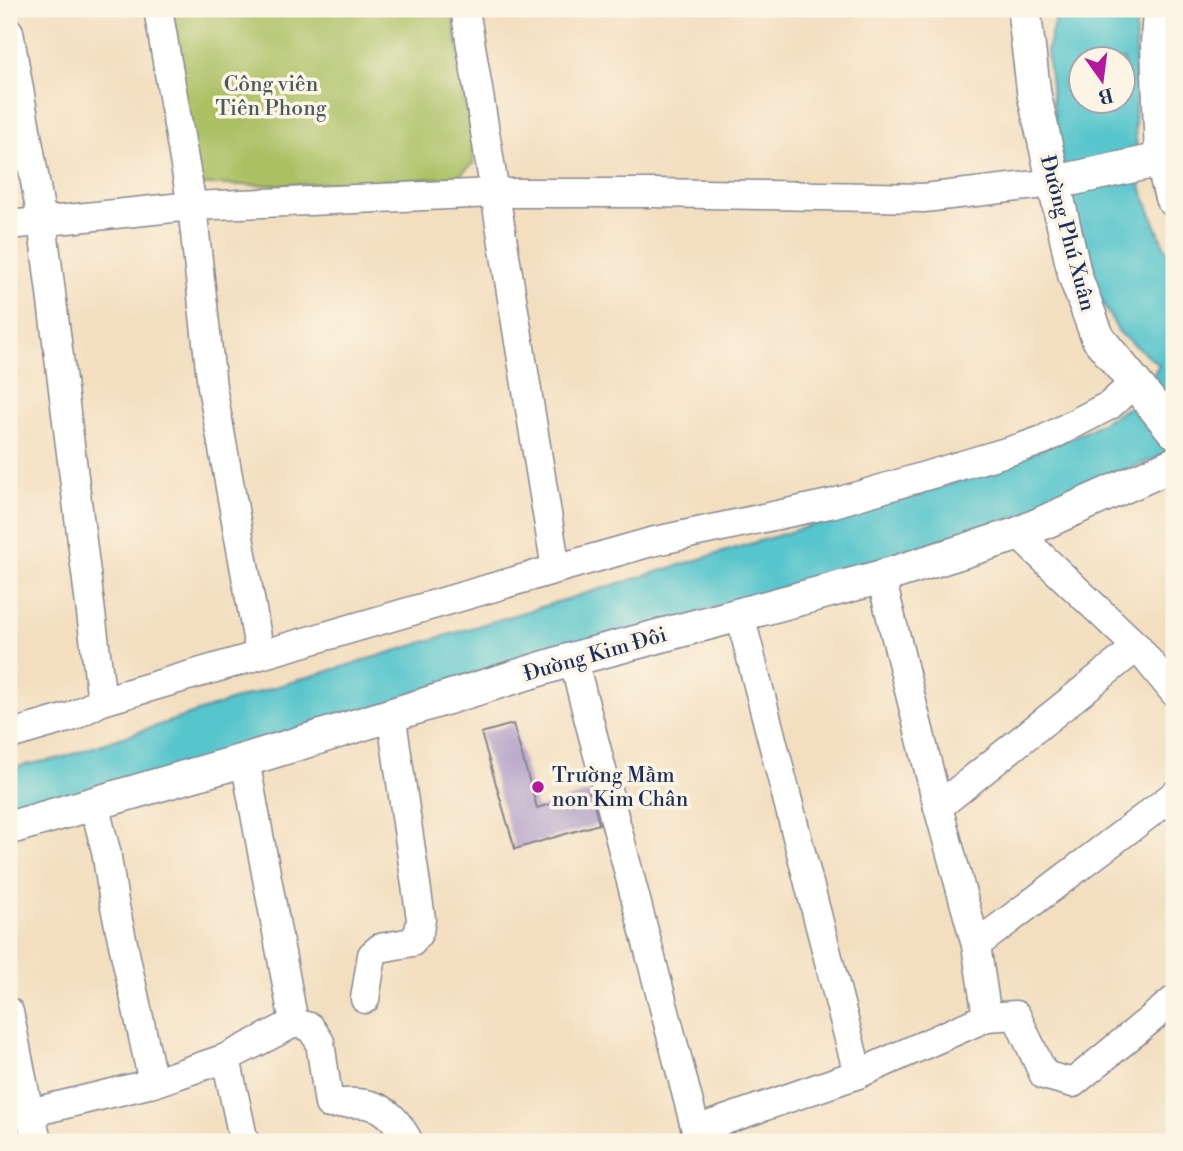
<svg xmlns="http://www.w3.org/2000/svg" width="1183" height="1151" font-family="'Libre Bodoni',serif">
	<rect width="100%" height="100%" fill="#fcf5e5"/>
	<filter id="ink" filterUnits="userSpaceOnUse"><feTurbulence type="fractalNoise" baseFrequency=".0143" numOctaves="2"/><feDisplacementMap in="SourceGraphic" scale="14" xChannelSelector="R" yChannelSelector="G"/><feConvolveMatrix kernelMatrix="1 2 1 2 8 2 1 2 1" color-interpolation-filters="sRGB"/></filter>
	<filter id="wash" filterUnits="userSpaceOnUse"><feTurbulence type="fractalNoise" baseFrequency=".00686" numOctaves="4" result="noise"/><feDisplacementMap in="SourceGraphic" scale="28" xChannelSelector="R" yChannelSelector="G"/><feGaussianBlur stdDeviation="1.57" result="paint"/><feColorMatrix in="noise" values="0 0 0 0 0 0 0 0 0 0 0 0 0 0 0 0 0 1.4 0 .05"/><feComposite in="paint" operator="in"/></filter>
	<g filter="url(#wash)">
		<rect width="100%" height="100%" fill="#f3dfc0"/>
		<polygon fill="#abc064" stroke="#637861" stroke-width="2" points="166,9 452,9 474,156 473,164 457,177 445,178 287,185 199,185"/>
		<path fill="#57c5cc" stroke="#397a95" stroke-width="2" fill-rule="evenodd" d="M1058 9H1136L1135 129 1141 187 1163 244 1174 265V450L1020 516 9 820V768L61 758 239 698 975 476 1085 432 1134 404 1159 365 1119 332 1085 272 1058 147 1047 50ZM1082 60H1124V102H1082Z"/>
		<g id="blocks">
			<polygon fill="#b19ec8" points="513,724 537,808 591,792 599,824 515,849 481,733"/>
		</g>
	</g>
	<g filter="url(#ink)">
		<use href="#blocks" fill-opacity="0" stroke="#87878f" stroke-width="2"/>
		<g fill="none" stroke-linecap="round" stroke-linejoin="round">
			<defs>
				<g id="minor">
					<polyline points="158,9 192,206 212,387 260,654"/>
					<polyline points="465,9 556,569"/>
					<polyline points="9,32 42,221 102,701"/>
					<polyline points="9,225 192,206 494,193 654,193 924,198 1053,183"/>
					<polyline points="1018,534 1137,647 1174,692"/>
					<polyline points="881,577 938,807 976,945 987,1017"/>
					<polyline points="740,615 858,1074"/>
					<polyline points="573,659 699,1142"/>
					<polyline points="9,735 71,717 102,701 556,569 651,542 834,503 1023,447 1043,440 1110,405 1133,384"/>
					<polyline points="94,804 106,851 114,902 153,1083"/>
					<polyline points="938,807 1137,647"/>
					<polyline points="976,945 1174,795"/>
					<polyline points="365,999 372,955 380,948 412,942 419,932 421,919 391,713"/>
					<polyline points="9,1012 29,1113 153,1083 226,1058 294,1023 245,760"/>
					<path d="M294 1023 310 1027 320 1042 329 1104C372 1100 388 1104 409 1142"/>
					<polyline points="226,1058 244,1142"/>
					<polyline points="29,1113 38,1142"/>
					<polyline points="696,1130 858,1074 987,1017 1016,1015 1044,1075 1073,1083 1174,1000"/>
				</g>
				<g id="tertiary">
					<polyline points="1026,9 1025,19 1034,94 1075,276 1098,338 1174,431"/>
					<polyline points="1053,183 1164,159"/>
					<polyline points="9,828 245,760 573,659 881,577 1018,534 1174,464"/>
				</g>
				<polyline id="secondary" points="1162,9 1160,44 1164,159 1174,197"/>
			</defs>
			<use href="#minor" stroke="#87878f" stroke-width="31"/>
			<use href="#tertiary" stroke="#87878f" stroke-width="36"/>
			<use href="#secondary" stroke="#87878f" stroke-width="41"/>
			<use href="#minor" stroke="#fff" stroke-width="28"/>
			<use href="#tertiary" stroke="#fff" stroke-width="33"/>
			<use href="#secondary" stroke="#fff" stroke-width="38"/>
		</g>
	</g>
	<circle fill="#b5179e" stroke="#fcf5e5" stroke-width="2.5" cx="538" cy="787" r="7"/>
	<g text-anchor="middle" stroke-width="7" stroke-linejoin="round" paint-order="stroke">
		<g font-size="21" fill="#465a60" stroke="#fcf5e5">
			<text x="271" y="91">Công viên<tspan x="271" dy="24">Tiên Phong</tspan></text>
		</g>
		<g font-size="21" fill="#1b2f5e" stroke="#fcf5e5">
			<text transform="translate(1068 233) rotate(75)" y="7">Đường Phú Xuân</text>
			<text transform="translate(595 654) rotate(-16)" y="7">Đường Kim Đôi</text>
		</g>
		<g font-size="21" fill="#1b2f5e" stroke="#fcf5e5" text-anchor="start">
			<text x="552" y="782">Trường Mầm<tspan x="552" dy="24">non Kim Chân</tspan></text>
		</g>
	</g>
	<rect width="1183" height="1151" fill="none" stroke="#fcf5e5" stroke-width="35"/>
	<g transform="translate(1102 80) rotate(166)"><circle r="33" fill="#fcf5e5" stroke="#a2a6af" stroke-width="2"/>
	<path d="M0-5L12 26L0 18L-12 26Z" fill="#b5179e"/>
	<text y="-10" font-size="19" font-weight="bold" text-anchor="middle" fill="#1b2f5e">B</text>
	</g>
</svg>
